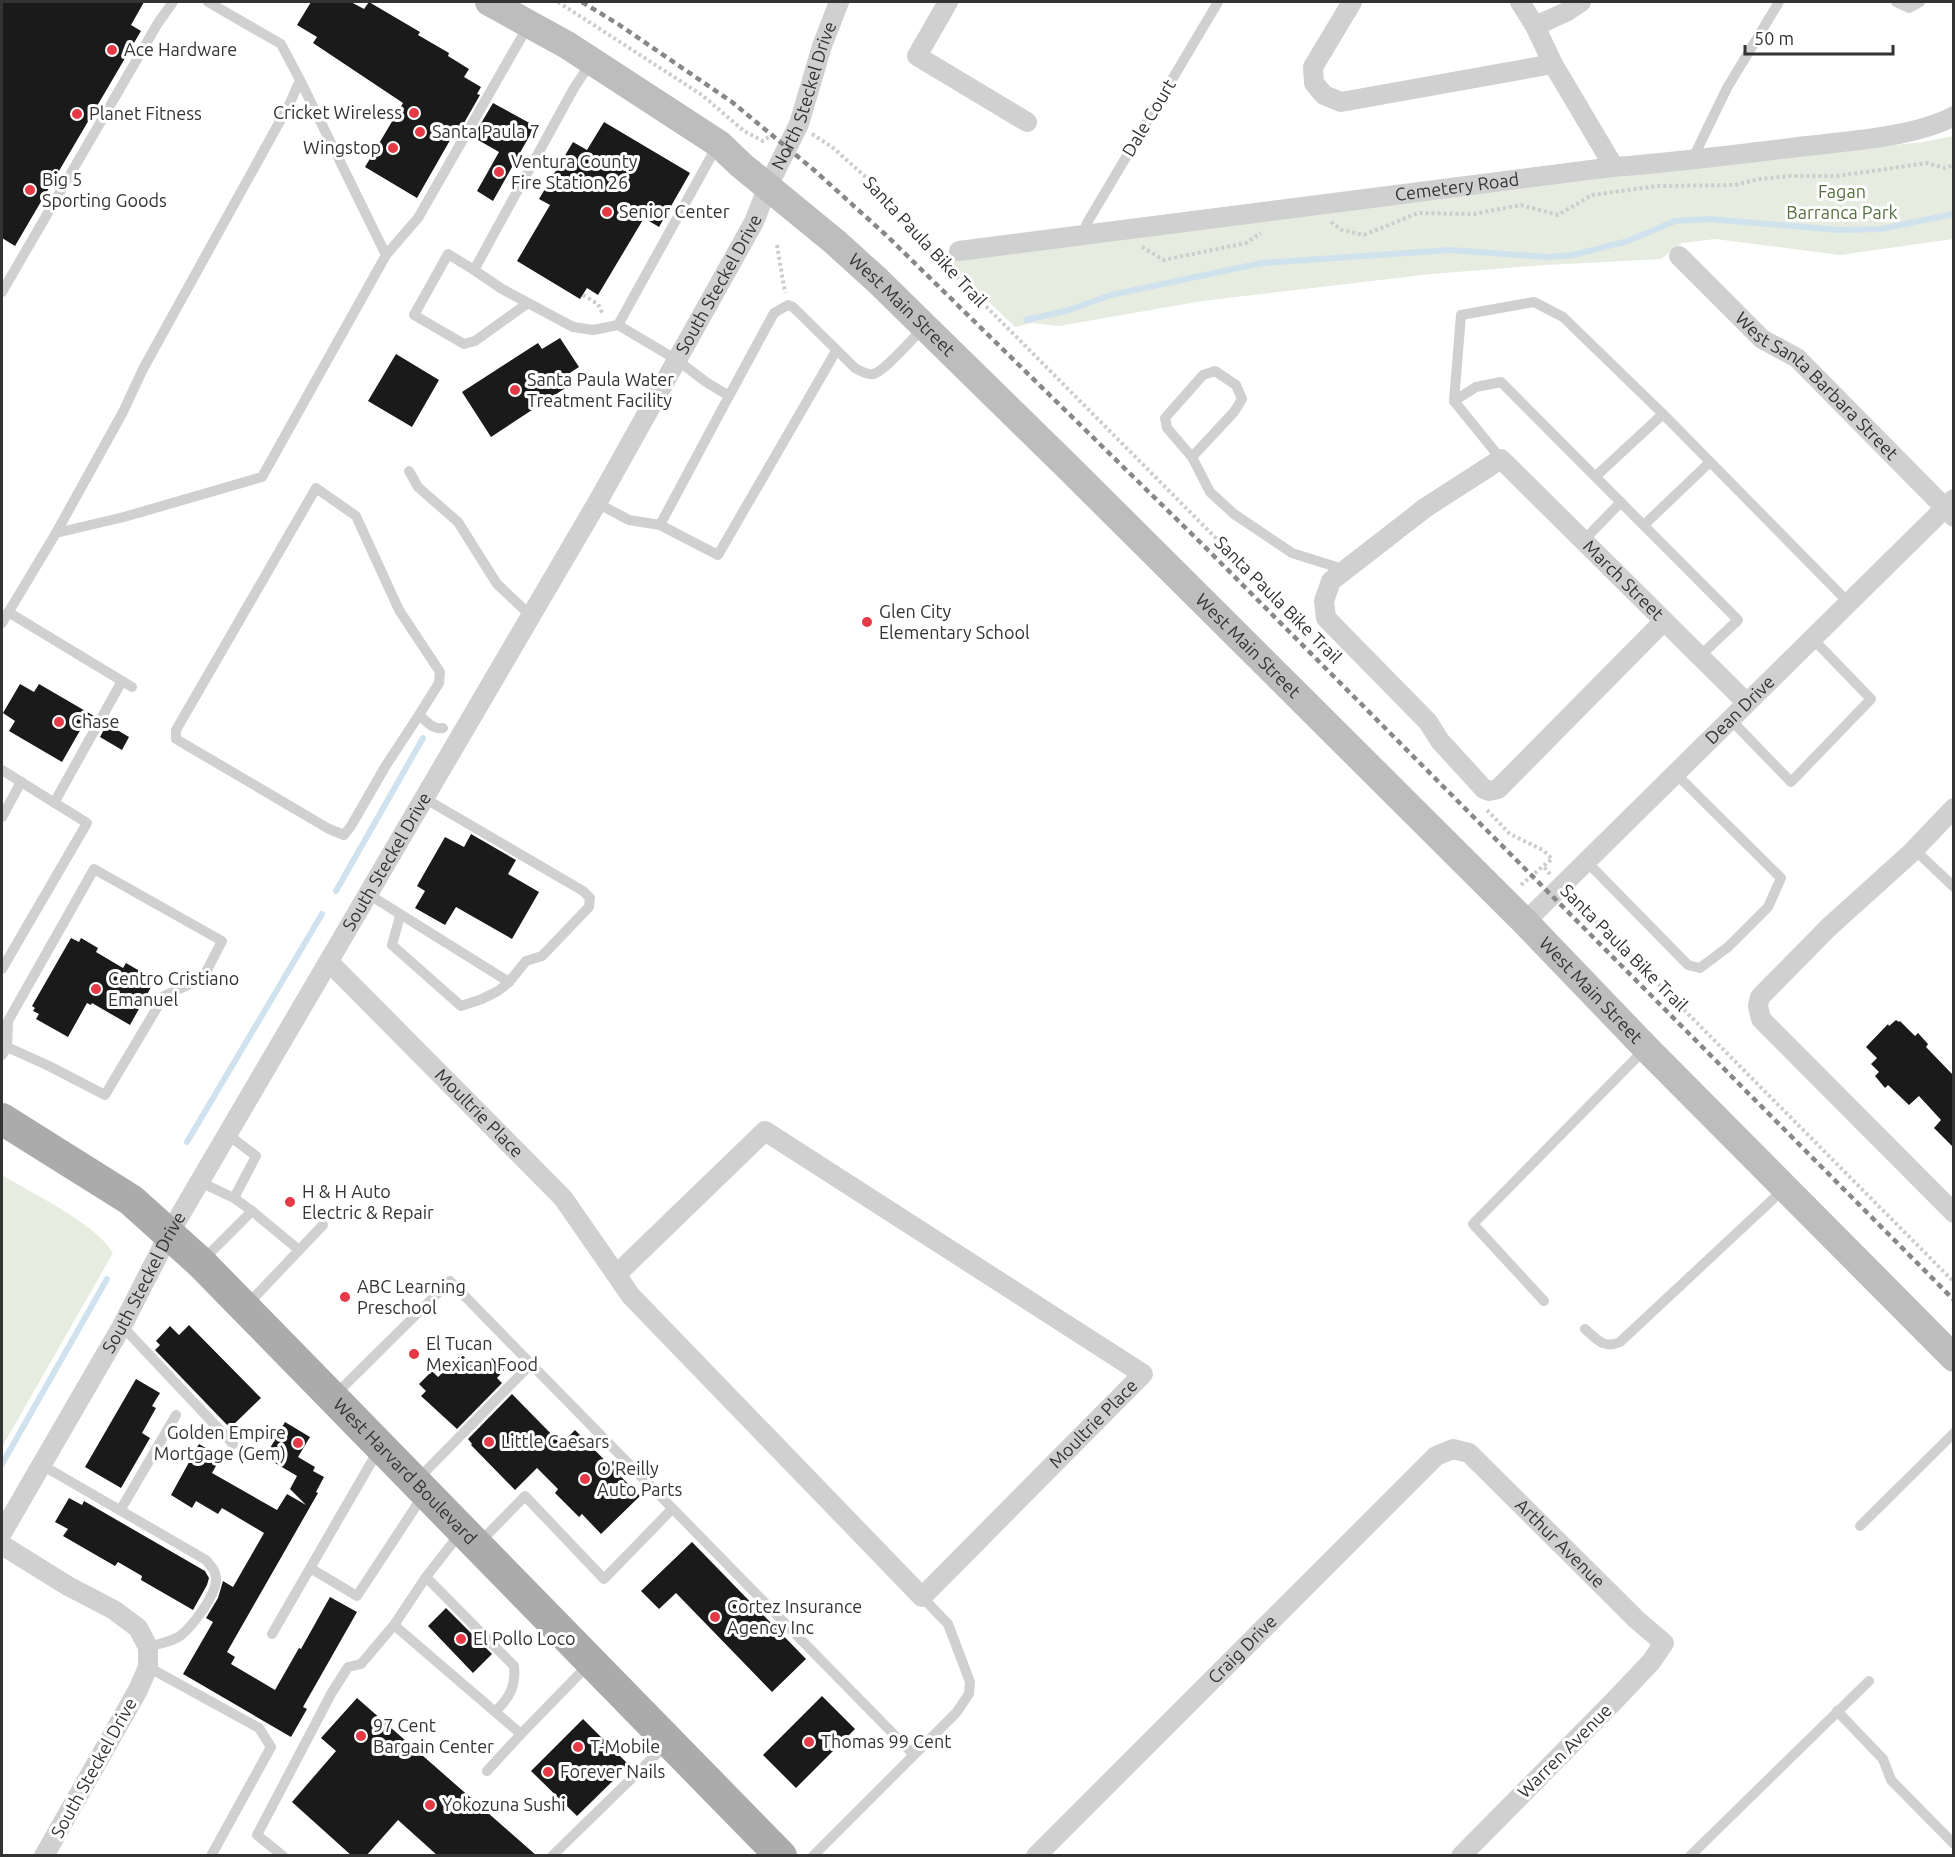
<svg xmlns="http://www.w3.org/2000/svg" width="1955" height="1857" font-family="Ubuntu,sans-serif">
	<rect width="100%" height="100%" fill="#fff"/>
	<g fill="#e6ecdf">
		<polygon points="1953,136 1953,239 1840,255 1715,239 1682,243 1661,259 1546,265 1431,274 1202,301 1059,326 1032,323 1015,327 952,267 954,260 1737,162 1923,142"/>
		<path d="M2 1175C32 1193 96 1224 113 1253L2 1447Z"/>
	</g>
	<g fill="none" stroke-linecap="round" stroke-linejoin="round">
		<g stroke="#cfe2ee" stroke-width="6">
			<polyline points="1026,320 1069,310 1111,295 1262,263 1450,250 1547,257 1573,255 1628,241 1675,221 1709,219 1839,230 1881,229 1954,214"/>
			<polyline points="336,891 423,738"/>
			<polyline points="187,1142 322,914"/>
			<polyline points="2,1464 107,1279"/>
		</g>
	</g>
	<g fill="#1a1a1a">
		<polygon points="2,2 144,2 131,25 141,31 15,246 2,238"/>
		<polygon points="311,2 351,2 364,9 369,2 420,32 418,35 449,53 448,56 469,69 464,77 481,87 477,94 480,95 460,130 457,128 417,198 365,167 403,103 313,43 317,37 297,25"/>
		<polygon points="493,103 535,126 493,201 477,191 499,152 473,137"/>
		<polygon points="604,122 690,173 659,227 644,218 598,295 587,288 580,299 517,261 550,205 539,199 573,142 587,150"/>
		<polygon points="560,338 579,367 562,378 567,387 491,437 462,392 538,343 542,349"/>
		<polygon points="396,354 439,380 412,427 368,401"/>
		<polygon points="20,684 34,692 39,684 94,716 87,729 82,727 62,762 9,731 15,721 3,713"/>
		<polygon points="107,724 129,737 122,750 100,737"/>
		<polygon points="471,834 516,860 508,874 539,892 512,939 456,907 445,925 415,908 425,891 417,886 445,837 464,847"/>
		<polygon points="71,938 79,942 81,938 98,948 96,952 123,968 126,963 155,980 130,1025 92,1003 91,1005 87,1003 68,1037 36,1019 39,1014 33,1011 35,1008 32,1006"/>
		<polygon points="1896,1020 1899,1022 1900,1021 1915,1036 1918,1033 1928,1044 1926,1047 1953,1075 1953,1147 1934,1128 1941,1120 1919,1096 1909,1105 1888,1085 1885,1088 1875,1076 1879,1072 1871,1064 1877,1058 1866,1047 1888,1024 1889,1026"/>
		<polygon points="189,1325 261,1398 230,1428 155,1350 160,1345 156,1341 170,1326 179,1335"/>
		<polygon points="462,1354 479,1371 492,1358 504,1370 497,1378 502,1383 457,1429 421,1396 426,1391 419,1384 432,1371 438,1377"/>
		<polygon points="136,1379 160,1393 152,1406 156,1408 142,1433 150,1438 121,1488 85,1467"/>
		<polygon points="512,1394 561,1444 575,1430 640,1496 601,1534 582,1514 579,1517 555,1493 558,1489 537,1468 515,1490 471,1445 472,1444 468,1439"/>
		<polygon points="285,1422 310,1437 298,1457 315,1467 313,1471 324,1477 316,1492 318,1493 227,1652 235,1657 231,1664 275,1690 299,1648 301,1649 330,1597 357,1612 303,1707 307,1709 291,1737 183,1674 213,1622 206,1618 218,1598 223,1581 233,1587 264,1533 222,1508 218,1514 196,1501 192,1508 171,1495 199,1444 221,1457 212,1473 277,1510 287,1494 306,1505 290,1489 297,1476 265,1457"/>
		<polygon points="69,1498 82,1505 84,1501 205,1571 209,1578 207,1585 193,1610 141,1580 142,1576 118,1562 115,1566 63,1536 68,1529 55,1522"/>
		<polygon points="692,1542 806,1659 772,1692 676,1593 659,1609 641,1591"/>
		<polygon points="446,1608 492,1654 473,1673 428,1626"/>
		<polygon points="822,1696 855,1729 796,1788 763,1755"/>
		<polygon points="357,1698 537,1856 438,1856 398,1820 366,1856 352,1856 292,1802 336,1751 321,1738"/>
		<polygon points="583,1719 629,1765 577,1816 531,1771"/>
	</g>
	<g fill="none" stroke-linecap="round" stroke-linejoin="round">
		<g stroke="#cdcdcd" stroke-width="4" stroke-dasharray="3 3" stroke-linecap="butt">
			<polyline points="558,2 702,95 744,131 763,141 770,136"/>
			<polyline points="812,134 832,147 897,205 911,232 942,262"/>
			<polyline points="1331,222 1342,230 1364,235 1418,213 1474,214 1521,205 1558,215 1592,195 1657,186 1735,185 1759,179 1790,176 1838,176 1927,163 1945,168 1954,165"/>
			<polyline points="777,245 785,293"/>
			<polyline points="1142,247 1164,260 1246,243 1261,233"/>
			<polyline points="948,268 1312,635"/>
			<polyline points="583,295 598,304 603,315"/>
			<polyline points="1487,810 1510,834 1543,850 1552,859 1543,866 1550,874"/>
			<polyline points="1521,885 1543,866"/>
			<polyline points="1574,899 1954,1282"/>
		</g>
		<g stroke="#d0d0d0" stroke-width="10">
			<polyline points="1896,2 1909,8 1920,2"/>
			<polyline points="592,61 574,88 474,270 502,289 573,327 593,330 618,325"/>
			<polyline points="1692,160 1727,88 1779,2"/>
			<polyline points="1083,236 1087,223 1218,2"/>
			<polyline points="386,255 418,218 528,26"/>
			<polyline points="474,270 448,254 414,315 464,344 475,341 528,303"/>
			<polyline points="2,292 158,23 173,2"/>
			<path d="M729 396 774 313 788 305 793 307 855 368C860 371 867 375 873 374 884 372 914 337 923 328"/>
			<polyline points="1454,401 1476,387 1501,382 1738,620 1700,656"/>
			<polyline points="1192,457 1234,412 1242,399 1236,385 1215,371 1203,375 1165,418 1167,428 1192,457 1210,492 1234,514 1292,553 1346,570"/>
			<polyline points="1501,459 1454,401 1461,315 1534,302 1563,317 1663,414 1848,602"/>
			<polyline points="409,471 418,487 458,522 497,584 530,615"/>
			<polyline points="1596,476 1663,414"/>
			<polyline points="597,503 629,520 660,525 729,396 706,382 677,360 618,325 718,144"/>
			<polyline points="660,525 718,555 836,351"/>
			<polyline points="1644,525 1710,462"/>
			<polyline points="56,533 124,517 262,477 386,255 300,80"/>
			<polyline points="1583,541 1621,502"/>
			<polyline points="8,612 132,687"/>
			<polyline points="2,623 56,533 123,412 143,369 290,103 300,80 281,44 208,2"/>
			<path d="M419 715 385 767 351 826 344 835 329 829 176 739V730L316 488 356 516 399 610 440 672 439 683 419 715C427 721 432 730 443 728"/>
			<polyline points="1731,720 1791,782 1871,699 1813,639"/>
			<polyline points="2,770 87,823 2,969"/>
			<polyline points="54,803 122,681"/>
			<polyline points="2,817 21,782"/>
			<polyline points="1914,849 1954,887"/>
			<polyline points="1587,862 1688,965 1700,968 1728,947 1768,907 1781,878 1676,774"/>
			<polyline points="368,894 509,982"/>
			<polyline points="400,916 392,945 461,1006 482,999 498,991 509,982 526,961 542,956 589,907 590,898 583,891 424,798"/>
			<polyline points="2,1055 7,1047 8,1021 94,869 222,941 206,972 190,984 164,996 105,1095 49,1066 7,1047"/>
			<polyline points="227,1134 256,1156 234,1198"/>
			<polyline points="200,1182 234,1198 252,1211"/>
			<polyline points="202,1261 252,1211 299,1250"/>
			<polyline points="1544,1301 1473,1224 1646,1048"/>
			<polyline points="247,1305 323,1225"/>
			<polyline points="122,1326 233,1444"/>
			<path d="M1585 1329C1597 1340 1604 1349 1620 1342L1785 1188"/>
			<polyline points="531,1364 914,1755"/>
			<polyline points="334,1396 450,1281 531,1364 416,1481"/>
			<path d="M40 1464 206 1560C211 1566 217 1572 216 1581 215 1596 192 1627 180 1636 171 1642 158 1644 148 1647"/>
			<polyline points="121,1509 176,1415"/>
			<polyline points="1860,1526 1954,1433"/>
			<polyline points="478,1544 525,1496 604,1579 672,1509"/>
			<polyline points="310,1568 357,1596 424,1494"/>
			<path d="M426 1577 514 1666C516 1686 510 1697 496 1711"/>
			<polyline points="394,1625 521,1734"/>
			<polyline points="272,1634 379,1449"/>
			<polyline points="148,1667 259,1728 271,1747 211,1856"/>
			<polyline points="1837,1711 1883,1759 1891,1780 1954,1844"/>
			<polyline points="487,1771 521,1734 589,1664"/>
			<polyline points="283,1856 257,1835 331,1694 348,1667 361,1664 394,1625 426,1577 461,1532"/>
			<polyline points="552,1856 668,1743"/>
			<polyline points="813,1856 956,1713 969,1694 970,1682 948,1624 922,1597"/>
			<polyline points="1690,1856 1869,1681"/>
		</g>
		<g stroke="#d0d0d0" stroke-width="20">
			<polyline points="948,2 917,56 1027,122"/>
			<polyline points="1352,2 1313,67 1314,83 1324,95 1341,102 1553,64"/>
			<polyline points="1520,2 1535,26 1553,64 1614,167"/>
			<polyline points="1535,26 1566,12 1581,2"/>
			<path id="s1" d="M959 251 1614 167C1678 162 1742 154 1806 146 1850 141 1914 137 1954 116"/>
			<path id="s2" d="M1679 256 1762 339 1797 358 1954 517"/>
			<path id="s3" d="M1664 621 1498 789 1489 791 1484 789 1440 741 1428 722 1326 618 1324 601 1331 581 1425 508 1501 459 1747 703"/>
			<polyline points="1954,808 1911,853 1829,927 1760,997 1758,1006 1761,1019 1954,1213"/>
			<path id="s4" d="M1525 922 1954 499"/>
			<path id="s5" d="M329 962 563 1198 631 1296 922 1597 1143 1374 765 1131 617 1274"/>
			<path id="s6" d="M2 1533 122 1326 169 1234 597 503 754 222 768 186 799 124 822 46 839 2"/>
			<polyline points="2,1545 68,1586 114,1610 138,1628 148,1647 148,1667 138,1690 44,1856"/>
			<path id="s7" d="M1036 1856 1436 1456 1453 1449 1469 1453 1637 1620 1664 1643 1651 1662 1615 1700 1461 1856"/>
		</g>
		<path stroke="#bdbdbd" stroke-width="28" id="s8" d="M489 2 567 45 719 144 741 165 835 242 877 280 1069 468 1525 922 1646 1048 1954 1358"/>
		<path stroke="#ababab" stroke-width="32" id="s9" d="M2 1119 131 1200 201 1263 781 1856"/>
		<polyline stroke="#888" stroke-width="4.5" stroke-dasharray="6 4.5" stroke-linecap="butt" points="582,2 618,24 732,102 814,170 886,235 1202,544 1954,1300"/>
	</g>
	<g fill="#e63946" stroke="#fff" stroke-width="2">
		<circle cx="112" cy="50" r="6"/>
		<circle cx="414" cy="113" r="6"/>
		<circle cx="77" cy="114" r="6"/>
		<circle cx="420" cy="132" r="6"/>
		<circle cx="393" cy="148" r="6"/>
		<circle cx="499" cy="172" r="6"/>
		<circle cx="30" cy="190" r="6"/>
		<circle cx="607" cy="212" r="6"/>
		<circle cx="515" cy="390" r="6"/>
		<circle cx="867" cy="622" r="6"/>
		<circle cx="59" cy="722" r="6"/>
		<circle cx="96" cy="989" r="6"/>
		<circle cx="290" cy="1202" r="6"/>
		<circle cx="345" cy="1297" r="6"/>
		<circle cx="414" cy="1354" r="6"/>
		<circle cx="489" cy="1442" r="6"/>
		<circle cx="298" cy="1443" r="6"/>
		<circle cx="585" cy="1479" r="6"/>
		<circle cx="715" cy="1617" r="6"/>
		<circle cx="461" cy="1639" r="6"/>
		<circle cx="361" cy="1736" r="6"/>
		<circle cx="809" cy="1742" r="6"/>
		<circle cx="578" cy="1747" r="6"/>
		<circle cx="548" cy="1772" r="6"/>
		<circle cx="430" cy="1805" r="6"/>
	</g>
	<g text-anchor="middle" stroke-width="6" stroke-linejoin="round" paint-order="stroke">
		<g font-size="18" fill="#333" stroke="#fff" text-anchor="start">
			<text x="124" y="56">Ace Hardware</text>
			<text x="402" y="119" text-anchor="end">Cricket Wireless</text>
			<text x="89" y="120">Planet Fitness</text>
			<text x="432" y="138">Santa Paula 7</text>
			<text x="381" y="154" text-anchor="end">Wingstop</text>
			<text x="511" y="168">Ventura County<tspan x="511" dy="21">Fire Station 26</tspan></text>
			<text x="42" y="186">Big 5<tspan x="42" dy="21">Sporting Goods</tspan></text>
			<text x="619" y="218">Senior Center</text>
			<text x="527" y="386">Santa Paula Water<tspan x="527" dy="21">Treatment Facility</tspan></text>
			<text x="879" y="618">Glen City<tspan x="879" dy="21">Elementary School</tspan></text>
			<text x="71" y="728">Chase</text>
			<text x="108" y="985">Centro Cristiano<tspan x="108" dy="21">Emanuel</tspan></text>
			<text x="302" y="1198">H &amp; H Auto<tspan x="302" dy="21">Electric &amp; Repair</tspan></text>
			<text x="357" y="1293">ABC Learning<tspan x="357" dy="21">Preschool</tspan></text>
			<text x="426" y="1350">El Tucan<tspan x="426" dy="21">Mexican Food</tspan></text>
			<text x="286" y="1439" text-anchor="end">Golden Empire<tspan x="286" dy="21">Mortgage (Gem)</tspan></text>
			<text x="501" y="1448">Little Caesars</text>
			<text x="597" y="1475">O'Reilly<tspan x="597" dy="21">Auto Parts</tspan></text>
			<text x="727" y="1613">Cortez Insurance<tspan x="727" dy="21">Agency Inc</tspan></text>
			<text x="473" y="1645">El Pollo Loco</text>
			<text x="373" y="1732">97 Cent<tspan x="373" dy="21">Bargain Center</tspan></text>
			<text x="821" y="1748">Thomas 99 Cent</text>
			<text x="590" y="1753">T-Mobile</text>
			<text x="560" y="1778">Forever Nails</text>
			<text x="442" y="1811">Yokozuna Sushi</text>
		</g>
		<g font-size="18" fill="#333" stroke="#fff">
			<text dy="6" stroke="none"><textPath href="#s6" startOffset="1648">North Steckel Drive</textPath></text>
			<text transform="translate(1149 118) rotate(-59)" y="6">Dale Court</text>
			<text dy="6" stroke="none"><textPath href="#s1" startOffset="502">Cemetery Road</textPath></text>
			<text transform="translate(925 242) rotate(47)" y="6">Santa Paula Bike Trail</text>
			<text dy="6" stroke="none"><textPath href="#s6" startOffset="1440">South Steckel Drive</textPath></text>
			<text dy="6" stroke="none"><textPath href="#s8" startOffset="514">West Main Street</textPath></text>
			<text dy="6" stroke="none"><textPath href="#s2" startOffset="190">West Santa Barbara Street</textPath></text>
			<text dy="6" stroke="none"><textPath href="#s3" startOffset="904">March Street</textPath></text>
			<text transform="translate(1278 600) rotate(45)" y="6">Santa Paula Bike Trail</text>
			<text dy="6" stroke="none"><textPath href="#s8" startOffset="1000">West Main Street</textPath></text>
			<text dy="6" stroke="none"><textPath href="#s4" startOffset="302">Dean Drive</textPath></text>
			<text dy="6" stroke="none"><textPath href="#s6" startOffset="774">South Steckel Drive</textPath></text>
			<text transform="translate(1624 948) rotate(45)" y="6">Santa Paula Bike Trail</text>
			<text dy="6" stroke="none"><textPath href="#s8" startOffset="1486">West Main Street</textPath></text>
			<text dy="6" stroke="none"><textPath href="#s5" startOffset="213">Moultrie Place</textPath></text>
			<text dy="6" stroke="none"><textPath href="#s6" startOffset="288">South Steckel Drive</textPath></text>
			<text dy="6" stroke="none"><textPath href="#s5" startOffset="1114">Moultrie Place</textPath></text>
			<text dy="6" stroke="none"><textPath href="#s9" startOffset="538">West Harvard Boulevard</textPath></text>
			<text dy="6" stroke="none"><textPath href="#s7" startOffset="729">Arthur Avenue</textPath></text>
			<text dy="6" stroke="none"><textPath href="#s7" startOffset="292">Craig Drive</textPath></text>
			<text transform="translate(1565 1751) rotate(-45)" y="6">Warren Avenue</text>
			<text transform="translate(94 1768) rotate(-61)" y="6">South Steckel Drive</text>
		</g>
		<g font-size="18" fill="#56703f" stroke="#fff">
			<text x="1842" y="198">Fagan<tspan x="1842" dy="21">Barranca Park</tspan></text>
		</g>
	</g>
	<rect width="1955" height="1857" fill="none" stroke="#333333" stroke-width="6"/>
	<path d="M1745 45v9h148v-9" fill="none" stroke="#333333" stroke-width="3"/>
	<text x="1754" y="45" font-size="18" fill="#333333" stroke="#ffffff" stroke-width="4.5" paint-order="stroke">50 m</text>
</svg>
